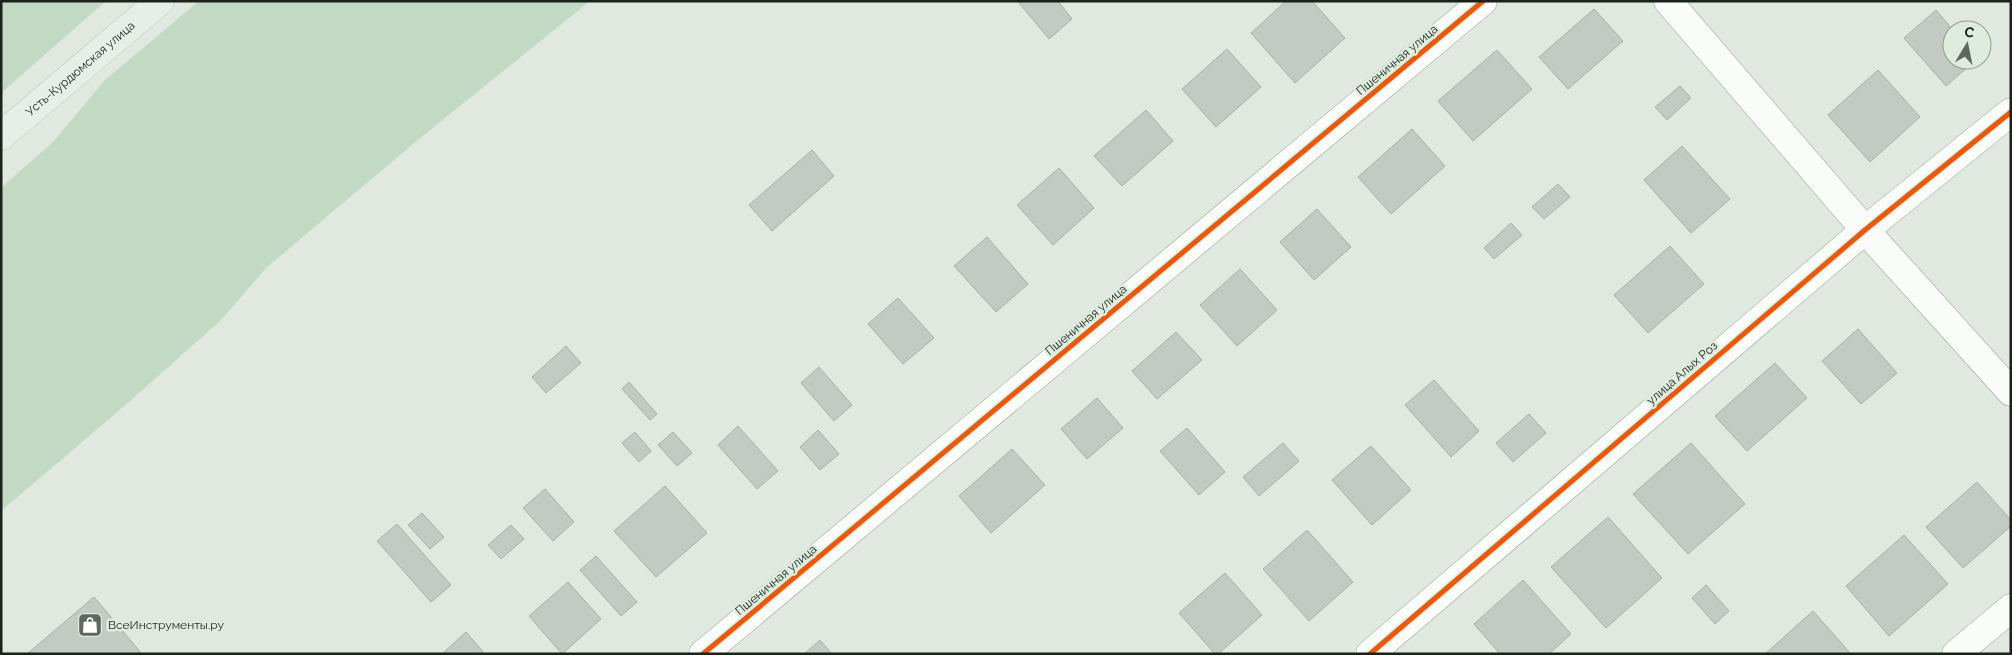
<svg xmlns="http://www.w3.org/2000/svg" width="2012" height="655" font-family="Raleway,sans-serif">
	<rect width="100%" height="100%" fill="#e0e8e0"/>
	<g fill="#c2d9c3">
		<polygon points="1,1 106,1 1,93"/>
		<polygon points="199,1 590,1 419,139 267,267 221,320 130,401 1,511 1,188 53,142 105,80"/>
	</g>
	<g fill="#c3c9c3" stroke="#aaafaa">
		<polygon points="1022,1 1058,1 1072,19 1049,39 1019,3"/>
		<polygon points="1286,1 1312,1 1345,38 1295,83 1251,33"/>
		<polygon points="1594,9 1623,41 1568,89 1539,57"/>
		<polygon points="1936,10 1953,30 1952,30 1952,60 1976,60 1946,86 1904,38"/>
		<polygon points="1227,49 1261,87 1216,127 1182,89"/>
		<polygon points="1497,50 1532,89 1473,141 1438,101"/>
		<polygon points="1878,70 1920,117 1870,162 1828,115"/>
		<polygon points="1680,86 1691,98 1667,120 1655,107"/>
		<polygon points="1146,110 1173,141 1122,186 1094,156"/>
		<polygon points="1412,129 1445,166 1391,214 1358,177"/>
		<polygon points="1682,146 1730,199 1691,233 1644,180"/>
		<polygon points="812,150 834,176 772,231 749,205"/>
		<polygon points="1059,168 1094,208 1053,245 1017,205"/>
		<polygon points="1558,184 1570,197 1544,219 1532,207"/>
		<polygon points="1317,209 1351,247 1314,280 1280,242"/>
		<polygon points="1511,223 1522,235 1494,259 1484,248"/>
		<polygon points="987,237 1028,284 996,312 954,266"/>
		<polygon points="1670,246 1704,284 1648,333 1614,295"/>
		<polygon points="1240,269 1277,310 1237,346 1200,305"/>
		<polygon points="898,298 934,338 903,364 868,324"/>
		<polygon points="1858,329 1897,373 1861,404 1822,361"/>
		<polygon points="1176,332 1202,360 1157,399 1132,371"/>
		<polygon points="566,346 581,363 546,393 532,377"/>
		<polygon points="1775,363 1807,398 1747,451 1715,416"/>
		<polygon points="819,367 852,405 834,421 801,383"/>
		<polygon points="1434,380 1479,431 1451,457 1405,405"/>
		<polygon points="629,382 657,414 650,420 622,389"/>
		<polygon points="1097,398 1123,428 1087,459 1061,429"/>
		<polygon points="1529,414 1546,433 1513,462 1496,443"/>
		<polygon points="738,426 778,471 757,489 718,445"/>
		<polygon points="1187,428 1225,472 1199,495 1160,451"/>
		<polygon points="818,430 839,454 820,470 800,447"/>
		<polygon points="635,432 651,451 639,462 622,443"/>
		<polygon points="673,432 692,453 677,466 658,445"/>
		<polygon points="1283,443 1299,461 1259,496 1243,477"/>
		<polygon points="1691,443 1745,504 1688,554 1633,494"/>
		<polygon points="1371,446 1411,490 1372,525 1332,480"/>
		<polygon points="1012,449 1045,485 991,533 959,496"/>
		<polygon points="1977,482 2011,520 2011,526 1963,568 1926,527"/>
		<polygon points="665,486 707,533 656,577 614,531"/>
		<polygon points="545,489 574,522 553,541 523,508"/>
		<polygon points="422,513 444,537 430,549 408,525"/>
		<polygon points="1608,517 1662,578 1606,628 1551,567"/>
		<polygon points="397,524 451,585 431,602 377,541"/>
		<polygon points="511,525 524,539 501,559 488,545"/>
		<polygon points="1307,530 1353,582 1309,621 1263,569"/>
		<polygon points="1904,535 1948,584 1889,636 1846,586"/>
		<polygon points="596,556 637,602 621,616 580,570"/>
		<polygon points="1225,573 1262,615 1218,654 1215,654 1179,613"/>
		<polygon points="1523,580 1571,634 1549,654 1500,654 1474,624"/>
		<polygon points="568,582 601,619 562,654 529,616"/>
		<polygon points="1706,585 1729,611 1715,624 1692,598"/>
		<polygon points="94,597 142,654 27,654"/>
		<polygon points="1813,611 1851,654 1765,654"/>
		<polygon points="466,632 485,654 442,654"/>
		<polygon points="820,640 832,654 804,654"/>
	</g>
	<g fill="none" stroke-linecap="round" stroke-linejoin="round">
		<defs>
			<g id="minor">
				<polyline points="1668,1 1865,230 2011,392"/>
				<polyline points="703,654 1483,1"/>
				<polyline points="1370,654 1865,230 2011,112"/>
				<polyline points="1956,654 2011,608"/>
			</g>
			<g id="major">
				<path id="s1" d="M1 136 160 1"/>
			</g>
		</defs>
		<use href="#minor" stroke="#969d96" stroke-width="29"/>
		<use href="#major" stroke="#bec2be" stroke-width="29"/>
		<use href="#minor" stroke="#fafcfa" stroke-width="28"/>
		<use href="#major" stroke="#e7eee8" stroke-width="28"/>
		<defs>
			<g id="cycleway">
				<polyline points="703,654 1483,1"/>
				<polyline points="1370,654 1865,230 2011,112"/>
			</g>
		</defs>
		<use href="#cycleway" stroke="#ddecdd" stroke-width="8"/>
		<use href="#cycleway" stroke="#e8590c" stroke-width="5"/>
	</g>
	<defs>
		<symbol id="shop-square" viewBox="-11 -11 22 22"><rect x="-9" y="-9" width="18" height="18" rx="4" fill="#606760" stroke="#ddecdd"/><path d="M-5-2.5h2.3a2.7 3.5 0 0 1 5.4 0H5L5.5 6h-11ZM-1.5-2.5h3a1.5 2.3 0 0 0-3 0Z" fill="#fff"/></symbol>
	</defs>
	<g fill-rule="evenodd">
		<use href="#shop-square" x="76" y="611" width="28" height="28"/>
	</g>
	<g text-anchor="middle" stroke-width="5" stroke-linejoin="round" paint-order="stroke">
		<g font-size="12" fill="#1b211b" stroke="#ddecdd">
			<text transform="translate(1397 60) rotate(-40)" y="4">Пшеничная улица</text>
			<text dy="4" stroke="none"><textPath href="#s1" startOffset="104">Усть-Курдюмская улица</textPath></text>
			<text transform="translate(1086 320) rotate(-40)" y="4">Пшеничная улица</text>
			<text transform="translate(1682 373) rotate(-41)" y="4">улица Алых Роз</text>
			<text transform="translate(776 580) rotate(-40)" y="4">Пшеничная улица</text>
		</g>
		<g font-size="12" fill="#1b211b" stroke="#ddecdd" text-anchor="start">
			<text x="108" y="629">ВсеИнструменты.ру</text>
		</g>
	</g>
	<rect width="2012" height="655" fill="none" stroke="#1b211b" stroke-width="5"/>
	<g transform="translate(1967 45) rotate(10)"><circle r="24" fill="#ddecdd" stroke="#8f9b8f"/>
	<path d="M0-4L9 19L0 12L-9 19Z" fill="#606760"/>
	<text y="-8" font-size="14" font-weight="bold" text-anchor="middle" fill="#1b211b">С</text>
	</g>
</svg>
